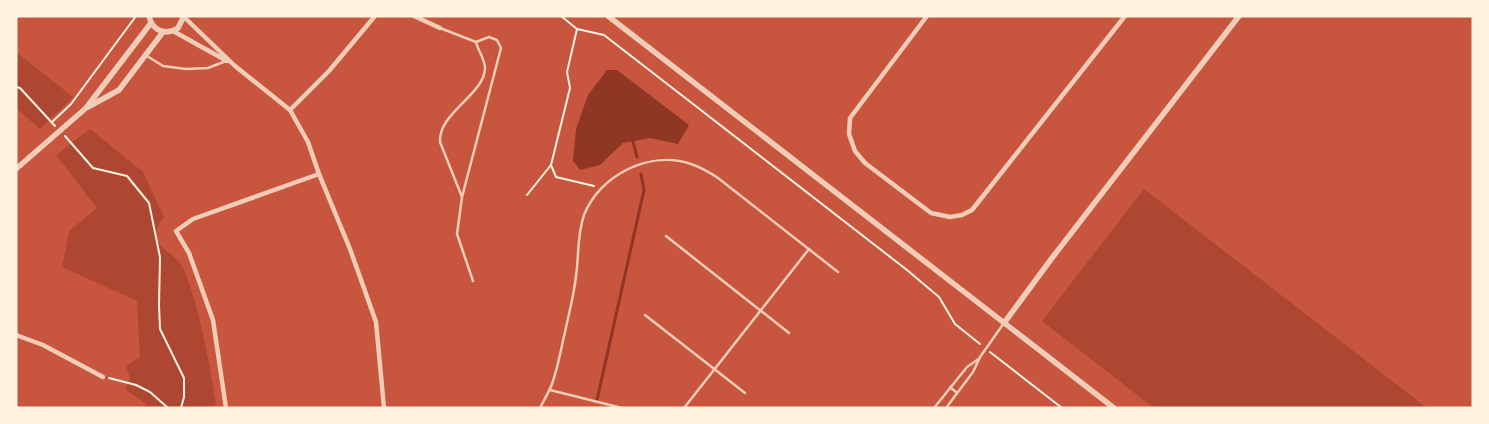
<svg xmlns="http://www.w3.org/2000/svg" width="1489" height="424" font-family="Ubuntu,sans-serif">
	<rect width="100%" height="100%" fill="#c8553d"/>
	<g fill="#ae4732">
		<polygon points="16,52 73,97 40,129 16,108"/>
		<path d="M90 129 143 172 164 217C141 247 175 249 184 270 201 313 208 358 216 404L212 408H145L146 404 126 390 130 378 126 366 140 357 137 301 62 267 69 231 97 208 56 155Z"/>
		<polygon points="1144,189 1427,408 1154,408 1042,321"/>
	</g>
	<polygon fill="#8f3625" points="607,70 617,70 689,125 678,144 650,138 623,143 600,165 580,170 573,161 576,129 588,95"/>
	<g fill="none" stroke-linecap="round" stroke-linejoin="round">
		<g stroke="#8f3625" stroke-width="3">
			<polyline points="632,138 637,157"/>
			<polyline points="597,400 644,190 641,174"/>
		</g>
		<g stroke="#fff3e0" stroke-width="2">
			<polyline points="561,16 577,29 604,35 907,270 939,297 955,324 980,344"/>
			<polyline points="577,29 567,72 570,88 551,165 556,177 594,186"/>
			<polyline points="16,87 20,88 55,126"/>
			<polyline points="52,122 71,104 136,16"/>
			<polyline points="65,136 93,168 127,176 149,203 160,257 159,306 160,329 184,378 184,397 181,408"/>
			<polyline points="527,195 551,165"/>
			<polyline points="990,352 1062,408"/>
			<polyline points="109,378 136,385 150,392 168,408"/>
		</g>
		<g stroke="#f1ccb7" stroke-width="2.5">
			<polyline points="440,28 476,42 489,37 497,40 501,48 462,197 457,234 473,281"/>
			<polyline points="147,56 163,66 186,69 208,68 226,61"/>
			<path d="M462 197 440 142C438 113 485 94 485 68 485 59 478 51 476 42"/>
			<polyline points="666,236 789,333"/>
			<polyline points="645,315 745,393"/>
			<polyline points="950,387 957,393"/>
			<polyline points="550,390 622,408"/>
			<path d="M540 408C544 400 549 392 552 384 558 367 561 349 565 332 569 313 574 295 576 276 579 256 577 235 584 215 600 175 649 150 691 164 700 167 709 172 718 178L838 272"/>
			<polyline points="684,408 809,249"/>
			<polyline points="934,408 967,367 980,358"/>
			<polyline points="946,408 973,372 980,357 1004,323"/>
		</g>
		<g stroke="#f1ccb7" stroke-width="4.5">
			<polyline points="414,16 440,28"/>
			<polyline points="927,16 850,118 849,134 855,151 865,163 931,213 950,217 962,215 972,210 1125,16"/>
			<polyline points="184,17 235,66 290,110 308,142 319,174 350,249 376,322 384,408"/>
			<polyline points="173,31 227,61"/>
			<polyline points="290,110 329,71 375,16"/>
			<polyline points="16,335 43,345 103,377"/>
			<polyline points="226,408 213,320 189,253 176,231 193,219 319,174"/>
		</g>
		<g stroke="#f1ccb7" stroke-width="5.5">
			<path d="M149 16C152 31 166 36 178 28L184 16"/>
			<polyline points="608,16 1114,408"/>
			<polyline points="88,107 119,90 163,32"/>
			<polyline points="16,169 86,108 151,23"/>
			<polyline points="1004,323 1052,258 1239,16"/>
		</g>
	</g>
	<rect width="1489" height="424" fill="none" stroke="#fff3e0" stroke-width="35"/>
</svg>
